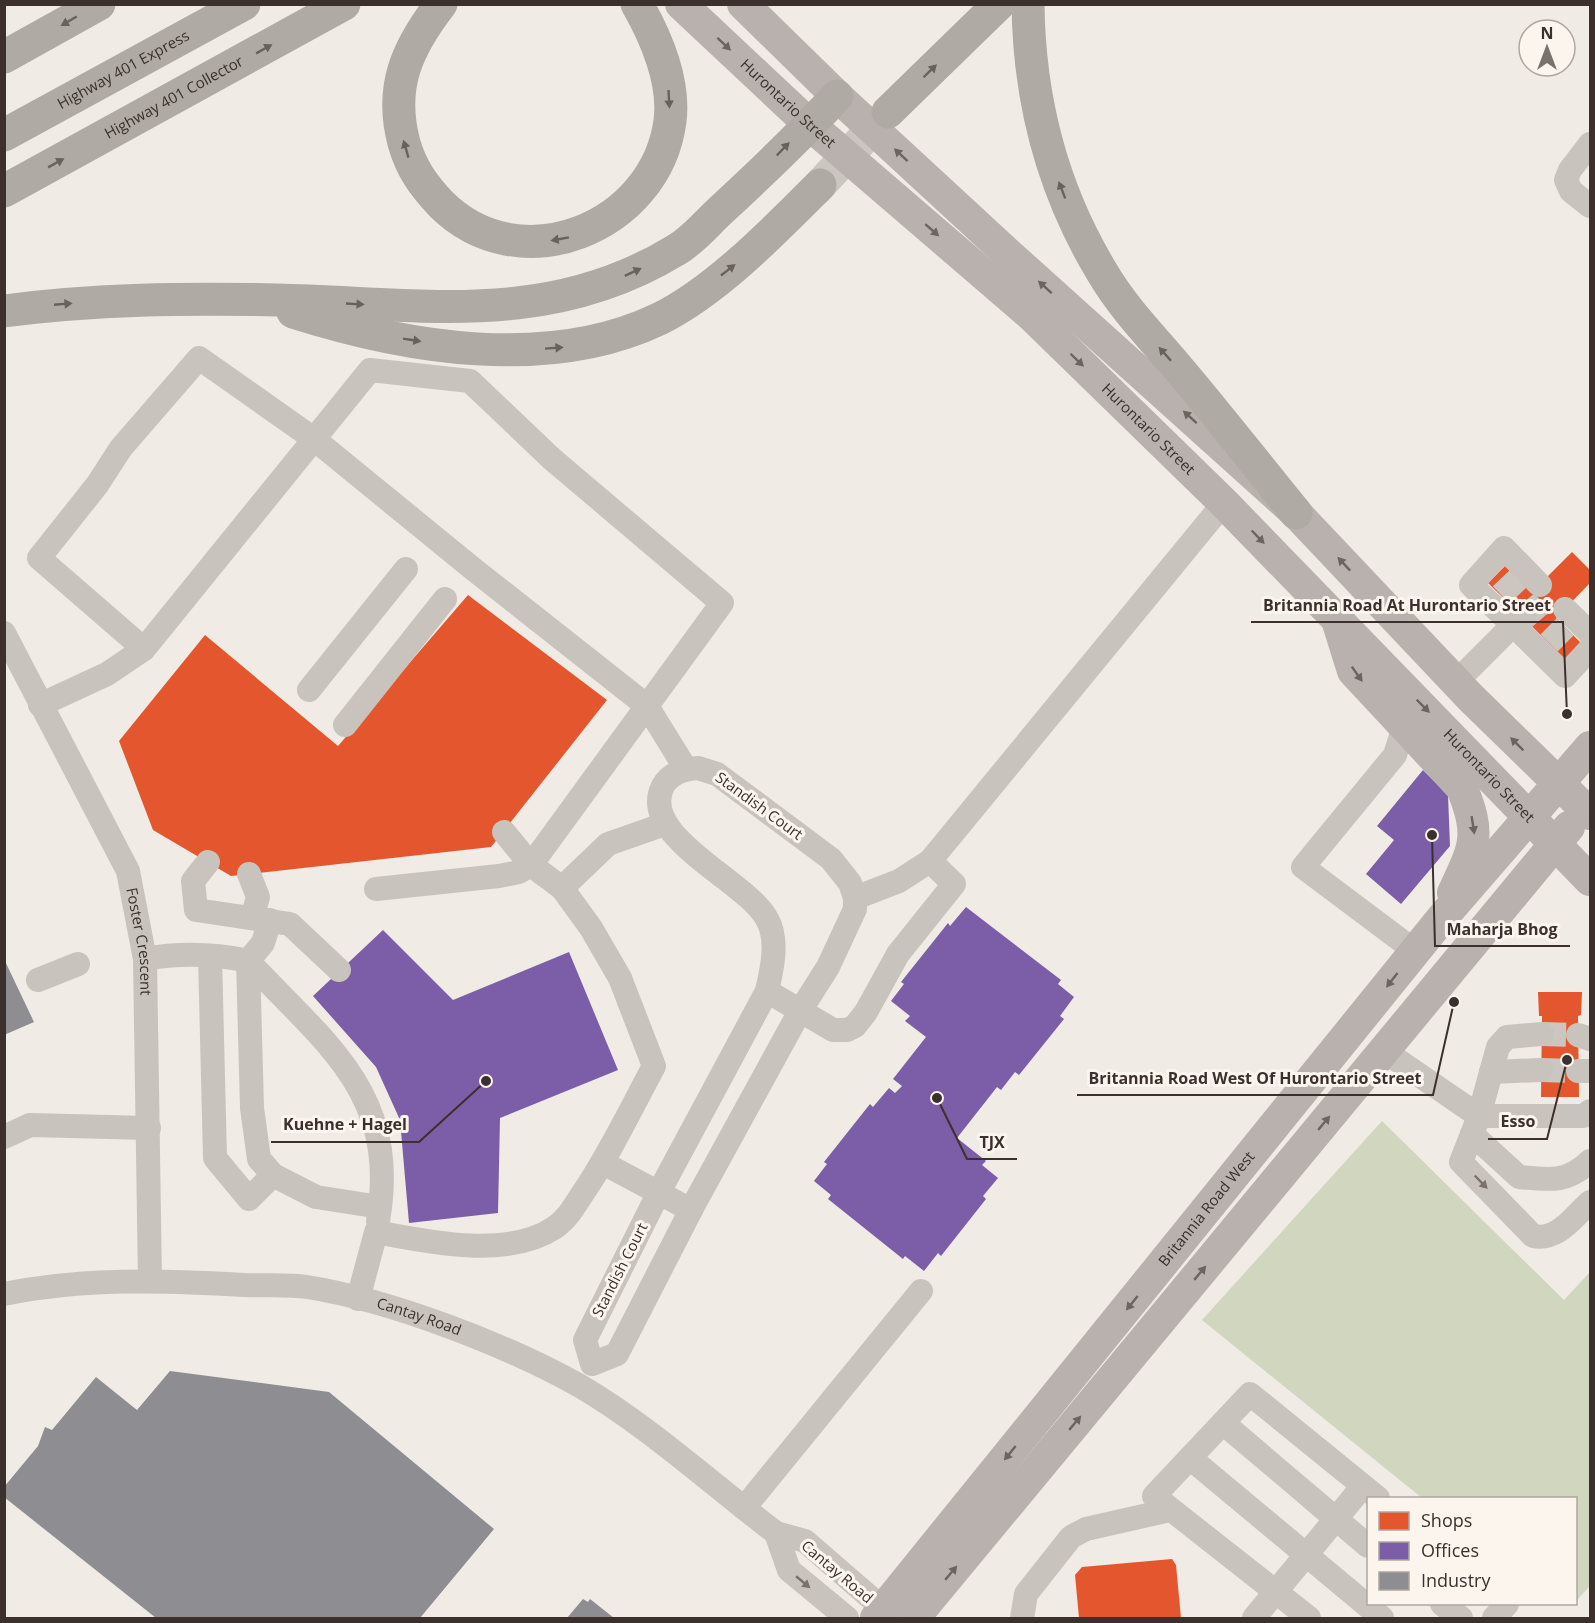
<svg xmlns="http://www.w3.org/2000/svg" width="1595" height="1623" viewBox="0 0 1595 1623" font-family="'Open Sans',sans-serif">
  <rect width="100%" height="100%" fill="#f0ebe5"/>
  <polygon fill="#d1d6bf" points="1382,1121 1564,1300 1590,1272 1590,1586 1576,1601 1576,1498 1422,1498 1202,1320"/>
  <g fill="#e4572e">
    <polygon points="1572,552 1590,570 1590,583 1556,618 1585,647 1569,663 1488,583 1505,566 1531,593"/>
    <polygon points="468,595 607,700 491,847 231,876 153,830 119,741 205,635 338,746"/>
    <polygon points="1538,992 1582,992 1581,1015 1578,1016 1579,1097 1541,1097 1542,1016 1539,1016"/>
    <polygon points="1172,1559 1176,1565 1181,1618 1079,1618 1075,1575 1082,1567"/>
  </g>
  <g fill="#7b5ea7">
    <polygon points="1423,770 1448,795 1450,846 1401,904 1366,874 1394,840 1377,826"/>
    <polygon points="966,907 1061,980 1058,984 1074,997 1060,1016 1064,1019 1019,1075 1015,1072 1001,1090 997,1087 957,1138 986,1161 982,1165 998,1178 983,1196 986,1199 941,1256 938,1253 924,1271 905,1256 903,1259 828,1199 831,1195 814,1181 827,1164 824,1162 870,1104 873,1107 889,1088 895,1093 902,1086 893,1079 926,1037 905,1021 910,1016 891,1001 904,984 901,982 948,923 950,926"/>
    <polygon points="383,930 453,1000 569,952 618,1070 500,1118 498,1213 409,1223 400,1120 376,1067 313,996"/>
  </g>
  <g fill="#8d8d92">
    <polygon points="4,959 34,1022 4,1035"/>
    <polygon points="170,1371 329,1392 494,1529 420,1618 156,1618 4,1497 4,1487 38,1446 45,1427 52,1430 96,1377 137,1410"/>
    <polygon points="583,1599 588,1602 590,1599 614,1618 567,1618"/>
  </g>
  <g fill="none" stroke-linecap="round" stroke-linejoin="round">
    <g stroke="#ccc6c0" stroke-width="24" stroke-dasharray="24 12" stroke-linecap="butt">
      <polyline points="1501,595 1518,579"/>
      <polyline points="1524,618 1551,595"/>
      <polyline points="1549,643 1565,627"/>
      <polyline points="1542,1034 1578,1035"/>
      <polyline points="1541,1070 1578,1071"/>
    </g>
    <polyline stroke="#ccc6c0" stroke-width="33" stroke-dasharray="33 16" stroke-linecap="butt" points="820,185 888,112"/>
    <g stroke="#c9c3be" stroke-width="24">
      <polyline points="1590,144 1570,170 1566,180 1571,191 1590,206"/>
      <polyline points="1565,609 1590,633"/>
      <polyline points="1524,618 1513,625 1471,585 1504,548 1540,585"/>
      <path id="s1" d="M4,633L128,871L145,959L150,1281"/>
      <polyline points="144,649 39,558 97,485 121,448 199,358 314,439 472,568 647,706 686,769"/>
      <polyline points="1456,682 1513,625 1565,676 1590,649"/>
      <polyline points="309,690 406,569"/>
      <polyline points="40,705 107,674 144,649 370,370 470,381 552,459 722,603 531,865 519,872 499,876 376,889"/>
      <polyline points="345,725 445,599"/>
      <polyline points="1404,727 1395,755 1303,867 1415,951"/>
      <path d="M698,768L717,774L831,859L850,883L855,898V909L828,967L800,1011L693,1206L617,1354L592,1364L585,1340L659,1192L767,991C772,969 779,940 767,919C747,881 637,836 663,786C670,773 684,769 698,768Z"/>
      <polyline points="504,832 531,865 562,888 608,844 665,824"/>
      <polyline points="208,862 193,881 196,910 290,924 339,970"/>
      <polyline points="249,874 258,897 252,918"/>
      <polyline points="855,898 899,881 930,861 1224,503"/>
      <polyline points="210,956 215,1158 249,1199 273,1175"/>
      <path d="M145,959C178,953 215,954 248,961L263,943L270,920"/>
      <polyline points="248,961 252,1108 259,1159 273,1175 316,1197 380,1207"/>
      <path d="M248,961C326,1044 400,1094 378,1221"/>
      <polyline points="38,980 78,964"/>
      <polyline points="767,991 833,1030 847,1030 855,1026 866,1012 898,954 954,884 930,861"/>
      <path d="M1542,1034L1507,1037L1498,1047L1479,1116L1461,1162L1533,1236C1558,1241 1573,1217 1590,1202"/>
      <polyline points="1578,1035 1590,1039"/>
      <polyline points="1384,1051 1479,1116 1584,1116 1590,1111"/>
      <polyline points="1578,1071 1590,1071"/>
      <polyline points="1491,1072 1541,1070"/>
      <path d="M1472,1134L1519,1177C1550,1180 1567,1183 1590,1161"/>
      <polyline points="4,1137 30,1125 149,1128"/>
      <polyline points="603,1163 691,1210"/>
      <path id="s2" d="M4,1294C83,1278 164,1280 244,1285C265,1286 287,1284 307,1287C390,1300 507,1345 580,1386C647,1425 713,1485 776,1533L805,1541L894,1618"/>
      <path d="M358,1299L376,1232C428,1242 507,1259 554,1228C567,1220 575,1205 583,1193C610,1153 631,1109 654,1066L620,978L591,928L562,888"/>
      <polyline points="1223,1423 1368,1546"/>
      <polyline points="1190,1458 1382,1618"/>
      <polyline points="744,1508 921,1291"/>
      <polyline points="776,1533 789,1570 847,1618"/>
      <polyline points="1442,1604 1461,1618"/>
      <polyline points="1022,1618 1026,1594 1071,1537 1086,1529 1170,1510"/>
      <polyline points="1254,1618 1363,1486"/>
      <polyline points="1309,1618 1154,1496 1250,1394 1378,1498"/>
      <polyline points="1494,1618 1507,1604"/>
    </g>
    <g stroke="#b8b1ad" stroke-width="32">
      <path id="s3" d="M681,4L810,125L1031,315L1224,503L1590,880"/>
      <polyline points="743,4 837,96 1005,251 1296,513 1470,697 1590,814"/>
      <path d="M1338,623L1353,671L1462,788C1482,837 1474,847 1453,893"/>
      <path id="s4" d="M876,1618L1442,918L1590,747"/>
      <polyline points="914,1618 1569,827"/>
    </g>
    <g stroke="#afaaa4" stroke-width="33">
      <path d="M441,4C407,48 389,87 404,143C411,168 423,185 441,204C520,283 656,228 670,121C675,82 656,37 637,4"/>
      <path d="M1028,4C1029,99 1053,191 1102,272C1123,308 1152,337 1178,368C1218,415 1256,464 1296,513"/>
      <polyline points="4,57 99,4"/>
      <polyline points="888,112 999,4"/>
      <path id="s5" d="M4,135L244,4"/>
      <path id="s6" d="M4,191L344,4"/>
      <path d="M4,311C96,299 185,298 277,300C419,303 547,329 676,250C692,241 706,224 720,211C760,174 800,136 837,96"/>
      <path d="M293,312C406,348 548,372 659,319C716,291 775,230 820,185"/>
    </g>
  </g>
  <defs><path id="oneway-solid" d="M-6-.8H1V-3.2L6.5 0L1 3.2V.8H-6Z" transform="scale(1.5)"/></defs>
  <g fill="#69615b">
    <use href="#oneway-solid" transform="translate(69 21) rotate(150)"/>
    <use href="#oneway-solid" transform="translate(264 49) rotate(-29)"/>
    <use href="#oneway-solid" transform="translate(930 71) rotate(-44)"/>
    <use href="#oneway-solid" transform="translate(669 99) rotate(87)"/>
    <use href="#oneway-solid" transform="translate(406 149) rotate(-106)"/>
    <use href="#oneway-solid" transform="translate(783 149) rotate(-46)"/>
    <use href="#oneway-solid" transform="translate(56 163) rotate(-29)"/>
    <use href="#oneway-solid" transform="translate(1062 190) rotate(-111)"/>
    <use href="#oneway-solid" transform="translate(560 239) rotate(170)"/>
    <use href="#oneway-solid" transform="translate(728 270) rotate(-38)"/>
    <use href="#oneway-solid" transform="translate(633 272) rotate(-25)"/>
    <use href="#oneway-solid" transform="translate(63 304) rotate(-5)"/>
    <use href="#oneway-solid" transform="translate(355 304) rotate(3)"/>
    <use href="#oneway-solid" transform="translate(412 340) rotate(9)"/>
    <use href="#oneway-solid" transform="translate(554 348) rotate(-4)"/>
    <use href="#oneway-solid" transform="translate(1165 354) rotate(-132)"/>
  </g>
  <g fill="#6d645f">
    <use href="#oneway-solid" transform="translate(724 44) rotate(43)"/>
    <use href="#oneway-solid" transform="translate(901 155) rotate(-137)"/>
    <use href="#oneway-solid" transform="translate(932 230) rotate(41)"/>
    <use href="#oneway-solid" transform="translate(1045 287) rotate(-138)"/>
    <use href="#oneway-solid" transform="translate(1077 360) rotate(44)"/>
    <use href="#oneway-solid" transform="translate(1190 417) rotate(-138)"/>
    <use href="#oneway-solid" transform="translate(1258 537) rotate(46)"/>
    <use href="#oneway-solid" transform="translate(1344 564) rotate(-133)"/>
    <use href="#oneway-solid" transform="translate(1357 674) rotate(55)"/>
    <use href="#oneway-solid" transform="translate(1423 706) rotate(45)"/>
    <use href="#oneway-solid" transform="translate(1517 744) rotate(-135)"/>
    <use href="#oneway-solid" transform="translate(1473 825) rotate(81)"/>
    <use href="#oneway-solid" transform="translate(1392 980) rotate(128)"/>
    <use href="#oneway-solid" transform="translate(1324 1123) rotate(-50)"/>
    <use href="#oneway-solid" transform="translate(1200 1273) rotate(-50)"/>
    <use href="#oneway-solid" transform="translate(1132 1303) rotate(129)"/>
    <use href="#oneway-solid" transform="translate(1075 1423) rotate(-50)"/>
    <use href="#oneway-solid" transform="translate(1010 1453) rotate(129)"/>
    <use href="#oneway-solid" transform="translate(951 1573) rotate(-50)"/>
  </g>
  <g fill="#7b726d">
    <use href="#oneway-solid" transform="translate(1481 1182) rotate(46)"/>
    <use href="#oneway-solid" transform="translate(803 1582) rotate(40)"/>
  </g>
  <g text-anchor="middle" stroke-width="6" stroke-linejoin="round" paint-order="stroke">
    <g font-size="15" fill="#3b302b" stroke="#fbf5ee">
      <text dy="5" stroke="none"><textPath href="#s5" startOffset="136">Highway 401 Express</textPath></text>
      <text dy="5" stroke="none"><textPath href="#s6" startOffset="194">Highway 401 Collector</textPath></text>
      <text dy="5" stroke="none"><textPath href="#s3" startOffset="146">Hurontario Street</textPath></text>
      <text dy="5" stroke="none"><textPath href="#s3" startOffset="632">Hurontario Street</textPath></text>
      <text dy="5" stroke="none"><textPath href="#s3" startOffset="1118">Hurontario Street</textPath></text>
      <text transform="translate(759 806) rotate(36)" y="5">Standish Court</text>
      <text dy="5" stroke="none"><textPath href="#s1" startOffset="340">Foster Crescent</textPath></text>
      <text dy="5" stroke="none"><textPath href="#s4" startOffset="526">Britannia Road West</textPath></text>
      <text transform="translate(620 1270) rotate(-63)" y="5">Standish Court</text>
      <text dy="5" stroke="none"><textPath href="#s2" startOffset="420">Cantay Road</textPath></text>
      <text transform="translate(837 1572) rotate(40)" y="5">Cantay Road</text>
    </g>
  </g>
  <path fill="none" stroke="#3b302b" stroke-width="2" d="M1567 714L1563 622H1251M1432 835L1435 946H1570M1454 1002L1433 1095H1077M1567 1060L1547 1139H1488M486 1081L419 1142H271M937 1098L967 1159H1017"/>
  <g fill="#3b302b" stroke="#fbf5ee" stroke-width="2">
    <circle cx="1567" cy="714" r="6"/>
    <circle cx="1432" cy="835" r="6"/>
    <circle cx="1454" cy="1002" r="6"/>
    <circle cx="1567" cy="1060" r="6"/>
    <circle cx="486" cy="1081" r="6"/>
    <circle cx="937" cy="1098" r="6"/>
  </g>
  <g font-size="16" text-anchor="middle" font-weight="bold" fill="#3b302b" stroke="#fbf5ee" stroke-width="6" stroke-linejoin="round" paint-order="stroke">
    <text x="1407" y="611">Britannia Road At Hurontario Street</text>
    <text x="1502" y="935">Maharja Bhog</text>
    <text x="1255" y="1084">Britannia Road West Of Hurontario Street</text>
    <text x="1518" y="1127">Esso</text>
    <text x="345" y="1130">Kuehne + Hagel</text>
    <text x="992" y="1148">TJX</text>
  </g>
  <rect width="1595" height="1623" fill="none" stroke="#3b302b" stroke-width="12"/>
  <rect x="1367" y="1497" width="210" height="108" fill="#fbf5ee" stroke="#aea6a0" stroke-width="1.5"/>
  <rect x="1379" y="1512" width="30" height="18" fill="#e4572e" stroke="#aea6a0" stroke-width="1.5"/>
  <text x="1421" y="1527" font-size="18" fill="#3b302b">Shops</text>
  <rect x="1379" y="1542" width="30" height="18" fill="#7b5ea7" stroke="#aea6a0" stroke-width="1.5"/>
  <text x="1421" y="1557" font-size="18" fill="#3b302b">Offices</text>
  <rect x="1379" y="1572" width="30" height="18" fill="#8d8d92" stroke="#aea6a0" stroke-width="1.5"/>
  <text x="1421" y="1587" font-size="18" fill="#3b302b">Industry</text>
  <g transform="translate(1547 48)"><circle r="28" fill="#fbf5ee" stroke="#aea6a0" stroke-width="1.5"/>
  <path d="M0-4.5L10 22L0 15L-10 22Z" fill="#7a716c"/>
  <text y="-9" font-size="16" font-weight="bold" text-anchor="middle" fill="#3b302b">N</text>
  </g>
</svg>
